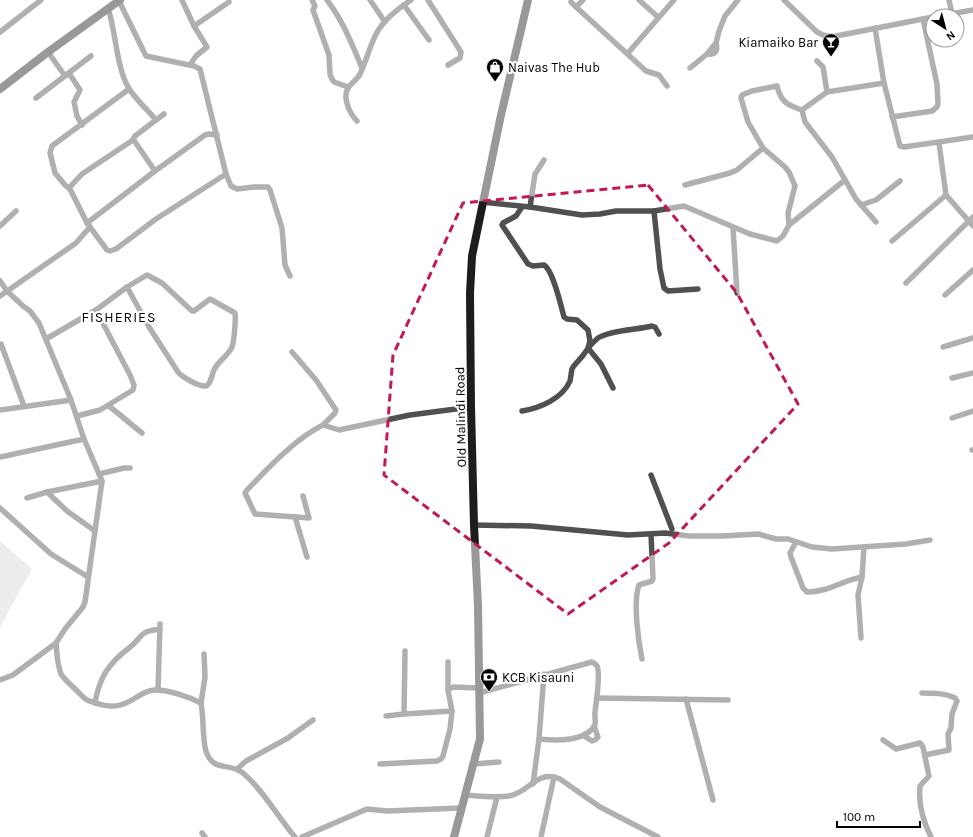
<svg xmlns="http://www.w3.org/2000/svg" width="973" height="837" viewBox="0 0 973 837" font-family="Karla,sans-serif">
  <rect width="100%" height="100%" fill="#fff"/>
  <polygon fill="#d7d7d7" points="0,541 32,569 0,627"/>
  <g fill="none" stroke-linecap="round" stroke-linejoin="round">
    <g stroke="#505050" stroke-width="5.5">
      <polyline points="182,0 194,26 207,47 196,56 190,65"/>
      <polyline points="312,0 315,6 313,10 329,55 330,74 332,79 334,82 348,87"/>
      <path d="M327,0C343,21 352,44 362,68"/>
      <polyline points="370,0 385,22"/>
      <polyline points="428,0 461,52 460,58 448,65"/>
      <polyline points="583,0 576,7 646,71 659,75 667,86"/>
      <polyline points="639,0 658,17"/>
      <polyline points="784,0 817,32 823,35 831,37 933,17"/>
      <polyline points="949,0 952,14"/>
      <polyline points="119,1 146,56 194,66 200,69 226,174 231,186 237,189 254,187 268,187 270,190 282,228 285,265 290,276"/>
      <polyline points="571,2 576,7"/>
      <polyline points="404,5 429,40"/>
      <polyline points="939,16 973,10"/>
      <polyline points="194,26 229,2"/>
      <polyline points="875,28 884,83 900,146 904,147 973,137"/>
      <polyline points="0,32 41,0"/>
      <polyline points="48,52 65,76"/>
      <polyline points="628,53 674,0"/>
      <path d="M707,54C716,55 718,51 716,43"/>
      <polyline points="817,61 823,67 827,92"/>
      <polyline points="690,68 707,54 716,43 719,31 725,16 738,0"/>
      <polyline points="69,73 80,90 74,102 77,116 82,125"/>
      <polyline points="129,89 52,146 50,153 55,173 65,185 70,189 87,223 107,250 110,251 116,249 156,219 226,174"/>
      <polyline points="36,98 91,56"/>
      <polyline points="802,110 805,122 832,157 856,199 876,222"/>
      <polyline points="892,117 932,111 937,107 938,104 937,84 923,19"/>
      <polyline points="156,120 164,114"/>
      <path d="M357,121C350,114 342,98 348,88C351,83 357,80 360,74C367,60 370,43 379,29C387,17 399,8 411,0"/>
      <polyline points="939,143 946,195 973,226"/>
      <polyline points="763,148 785,167 789,172 795,186 788,213 789,225"/>
      <polyline points="155,171 205,135 209,134 217,135"/>
      <path d="M685,185L730,173L737,170L763,148L748,122L741,98L742,95L752,91L777,86C781,102 787,105 802,110L827,92L884,83"/>
      <polyline points="69,188 82,174 133,140"/>
      <polyline points="482,202 530,207 535,174 544,160"/>
      <polyline points="861,205 876,200 900,181"/>
      <path d="M522,207L516,216L503,223L502,225L528,264L533,266L544,265C553,270 561,306 564,317L567,319L577,320L588,330L590,341L588,348L601,364L613,388"/>
      <polyline points="530,207 582,215 600,214 616,211 654,211 684,206 750,234 777,241 783,236 789,225 845,180"/>
      <polyline points="654,211 660,269 664,288 668,291 698,289"/>
      <path d="M87,223L155,171L133,139L135,136L156,120C147,109 135,99 128,87C116,65 116,32 108,8"/>
      <polyline points="0,226 16,211"/>
      <polyline points="733,228 737,293"/>
      <polyline points="892,241 946,195"/>
      <path d="M147,275L162,283L192,311H194L210,299L235,313C236,319 234,342 232,347C228,356 218,361 214,370C212,374 211,384 206,386C199,387 182,377 178,372L149,327L127,287Z"/>
      <polyline points="0,281 7,291 23,306 30,311 39,323 71,400 84,439 102,481 85,602 83,607 65,629 56,643 13,675 0,680"/>
      <polyline points="906,283 973,217"/>
      <polyline points="945,295 973,270"/>
      <polyline points="0,296 76,243 90,227"/>
      <polyline points="96,310 127,287"/>
      <polyline points="46,339 96,310 130,375 134,385 133,390 100,410 77,416"/>
      <polyline points="1,344 24,406"/>
      <polyline points="943,347 973,338"/>
      <polyline points="292,352 316,380 336,410 335,413 323,425"/>
      <polyline points="952,378 973,373"/>
      <polyline points="109,406 142,433"/>
      <polyline points="0,410 71,400"/>
      <path d="M522,411C540,408 562,399 570,381C571,377 571,373 572,369C575,363 581,359 584,354C588,348 592,343 598,338C611,330 637,330 652,326L655,327L659,334"/>
      <polyline points="952,418 973,411"/>
      <polyline points="972,450 973,450"/>
      <polyline points="0,457 84,439"/>
      <polyline points="99,474 124,468 130,468"/>
      <polyline points="651,475 672,529"/>
      <polyline points="47,492 67,511 95,531"/>
      <path d="M303,496L309,518L255,514L245,493L247,490C268,468 296,438 323,425L339,430L410,415L471,407"/>
      <polyline points="27,498 47,492 102,481"/>
      <polyline points="0,508 51,554 88,577"/>
      <polyline points="295,517 307,557"/>
      <polyline points="474,525 531,526 628,535 665,533 689,536 723,536 758,534 776,539 788,539 812,547 832,549 906,544 930,540"/>
      <path d="M796,542L790,553L791,557L803,588L807,592C829,592 843,580 862,577"/>
      <polyline points="861,638 858,595 862,577 864,547"/>
      <path d="M56,643C57,653 57,664 61,674C64,679 69,683 73,687C78,691 82,697 87,700C96,704 111,708 120,705C132,703 141,691 154,690C167,689 189,697 201,703C204,717 202,744 207,754C215,772 229,762 243,773C264,791 277,816 295,837"/>
      <path d="M642,659C638,640 633,602 639,585L652,581L653,579L651,534"/>
      <polyline points="448,662 448,690"/>
      <polyline points="158,690 160,624"/>
      <path d="M479,693L592,662C594,663 596,664 597,666C601,674 596,702 595,712C594,717 597,723 594,727C582,742 557,741 539,739"/>
      <path d="M922,693C933,693 945,693 955,698L957,701L952,714L951,728L948,734L949,750L925,755"/>
      <polyline points="597,698 728,700"/>
      <polyline points="686,699 713,800"/>
      <path d="M95,702C100,677 108,664 129,648C144,636 137,632 160,629"/>
      <polyline points="201,703 205,677 204,654"/>
      <polyline points="404,714 405,651"/>
      <polyline points="386,716 404,714 452,711"/>
      <polyline points="584,736 592,741 595,740 598,737 594,726"/>
      <path d="M883,740L896,749L920,743L923,747L929,776L920,786C918,804 923,821 931,837"/>
      <polyline points="380,764 437,761 441,759 443,756 450,729 452,711 448,690 453,687 479,688"/>
      <polyline points="474,764 499,762"/>
      <polyline points="237,769 246,761 288,738 313,720"/>
      <polyline points="533,784 539,739 544,674"/>
      <path d="M465,795C480,796 495,798 509,796C529,793 537,769 560,779L600,807L658,837"/>
      <polyline points="202,833 205,837"/>
      <polyline points="302,837 367,809 387,811 461,808"/>
      <polyline points="487,837 497,797"/>
      <polyline points="541,837 554,777"/>
    </g>
    <g stroke="#1d1d1d" stroke-width="8">
      <polyline points="0,89 48,52 120,0"/>
      <polyline points="454,837 480,739 478,606 474,525 471,407 470,293 472,256 501,115 528,0"/>
    </g>
  </g>
  <path d="M0 0H973V837H0ZM648,185L737,293L798,404L669,543L568,614L384,475L393,355L463,203Z" fill="#fff" fill-opacity=".55" fill-rule="evenodd"/>
  <path fill="none" stroke="#c2185b" stroke-width="3" stroke-dasharray="8 5" stroke-linejoin="round" d="M648,185L737,293L798,404L669,543L568,614L384,475L393,355L463,203Z"/>
  <defs>
    <g id="bar-pin" transform="scale(0.9)"><path d="M0 17L-7.5 6A9.5 9.5 0 1 1 7.5 6Z" fill="#000" stroke="#fff"/><path d="M-6-5H6L.8 .8V4.5H3.5V6h-7V4.5H-.8V.8Z" fill="#fff"/></g>
    <g id="shop-pin" transform="scale(0.9)"><path d="M0 17L-7.5 6A9.5 9.5 0 1 1 7.5 6Z" fill="#000" stroke="#fff"/><path d="M-5-2.5h2.3a2.7 3.5 0 0 1 5.4 0H5L5.5 6h-11ZM-1.5-2.5h3a1.5 2.3 0 0 0-3 0Z" fill="#fff"/></g>
    <g id="bank-pin" transform="scale(0.9)"><path d="M0 17L-7.5 6A9.5 9.5 0 1 1 7.5 6Z" fill="#000" stroke="#fff"/><path d="M-6-4H6V4H-6ZM0-2.3a2.3 2.3 0 1 0 0 4.6a2.3 2.3 0 1 0 0-4.6Z" fill="#fff"/></g>
  </defs>
  <g fill-rule="evenodd">
    <use href="#bar-pin" x="831" y="42"/>
    <use href="#shop-pin" x="495" y="67"/>
    <use href="#bank-pin" x="489" y="677"/>
  </g>
  <g text-anchor="middle" stroke-width="4" stroke-linejoin="round" paint-order="stroke">
    <g font-size="13" fill="#000" stroke="#fff" text-anchor="start">
      <text x="818" y="47" text-anchor="end">Kiamaiko Bar</text>
      <text x="508" y="72">Naivas The Hub</text>
      <text x="502" y="682">KCB Kisauni</text>
    </g>
    <g font-size="13" fill="#000" stroke="#fff">
      <text transform="translate(460 417) rotate(-91)" y="5">Old Malindi Road</text>
    </g>
    <g font-size="14" letter-spacing="1" fill="#000" stroke="#fff">
      <text x="119" y="322">FISHERIES</text>
    </g>
  </g>
  <g transform="translate(945 28) rotate(144)"><circle r="19" fill="#ffffff" stroke="#999999"/>
  <path d="M0-3L7 15L0 10L-7 15Z" fill="#000000"/>
  <text y="-6" font-size="11" font-weight="bold" text-anchor="middle" fill="#000000">N</text>
  </g>
  <path d="M837 821v6h83v-6" fill="none" stroke="#000000" stroke-width="2"/>
  <text x="843" y="821" font-size="12" fill="#000000" stroke="#ffffff" stroke-width="3" paint-order="stroke">100 m</text>
</svg>
